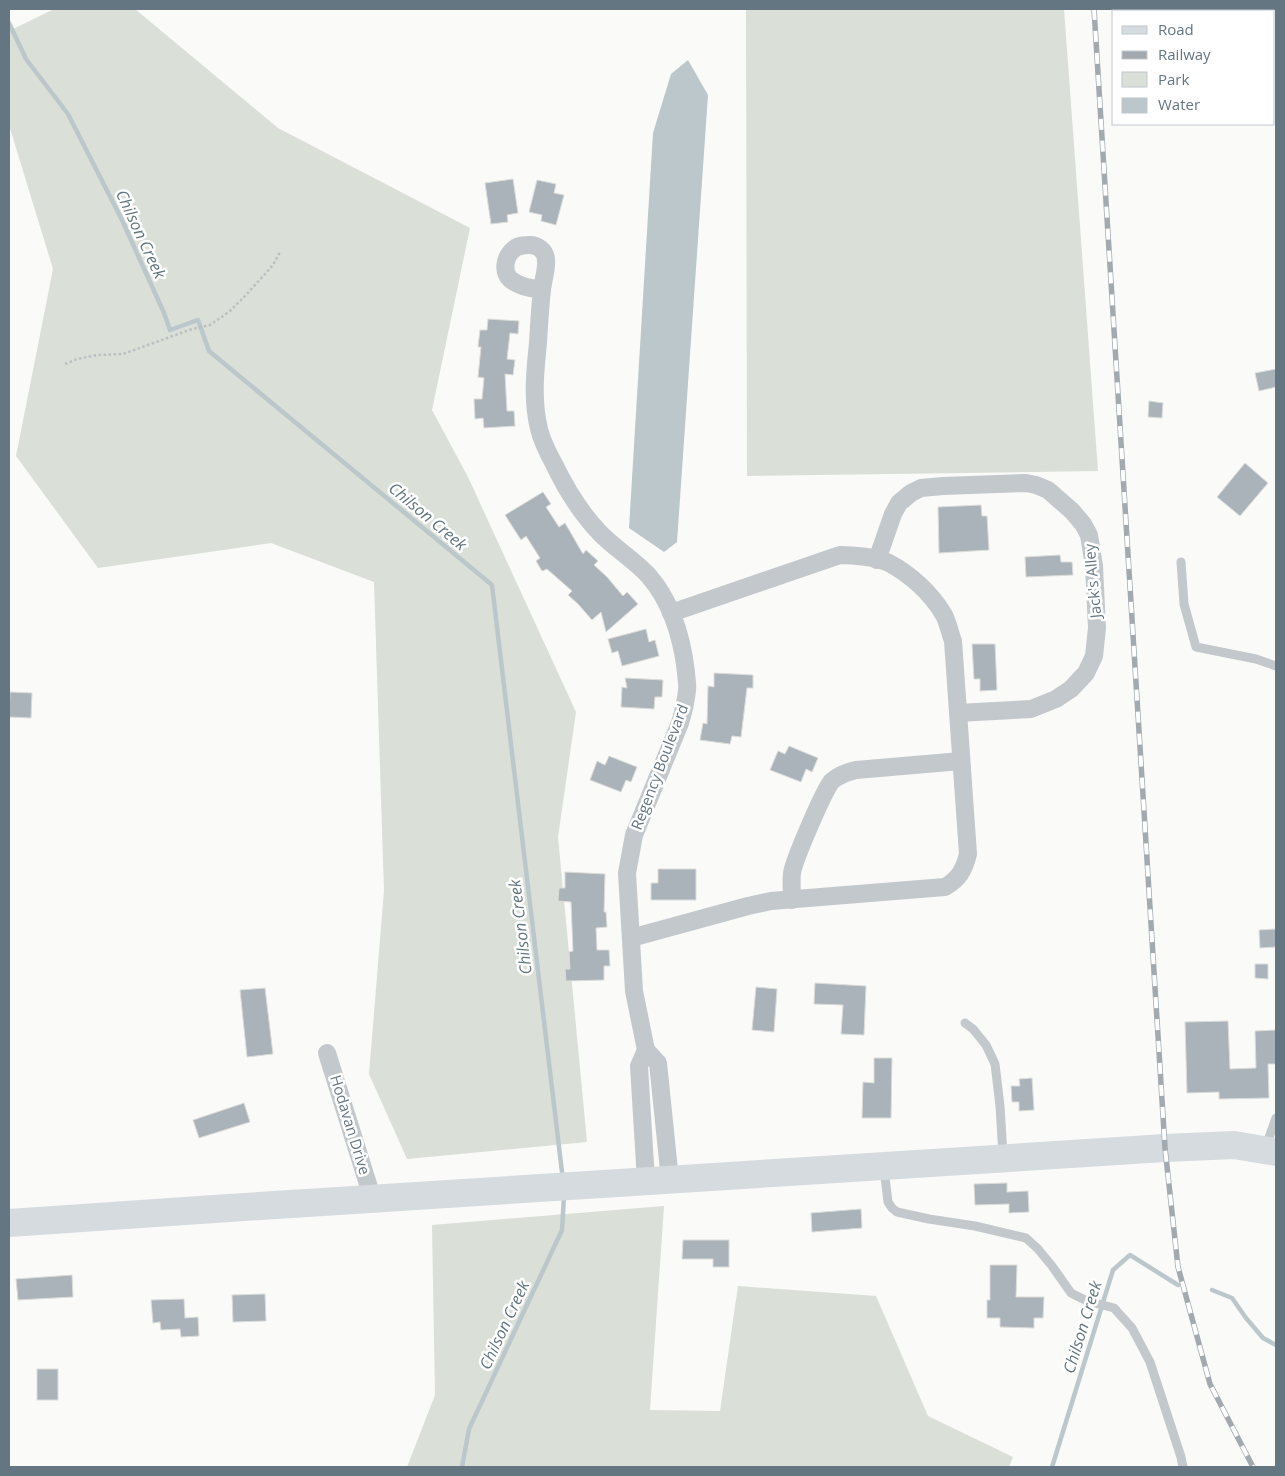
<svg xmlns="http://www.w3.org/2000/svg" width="1285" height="1476" viewBox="0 0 1285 1476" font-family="'Open Sans',sans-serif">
  <rect width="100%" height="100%" fill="#fafaf8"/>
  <g fill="#dadfd7">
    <polygon points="54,9 135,9 278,128 470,228 432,410 468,477 576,712 558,837 587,1142 407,1159 369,1074 384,891 374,582 271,543 98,568 16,456 53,269 9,125 9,31"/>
    <polygon points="746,9 1064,9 1098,471 747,476"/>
    <polygon points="664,1206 650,1410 720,1411 738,1286 876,1296 928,1416 1013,1457 1009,1467 407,1467 435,1395 432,1225"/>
  </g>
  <polygon fill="#bbc7cb" points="688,60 708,95 677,542 664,552 629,528 653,133 671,74"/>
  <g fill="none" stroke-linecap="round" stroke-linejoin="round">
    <g stroke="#bbc7cb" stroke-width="4.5">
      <polyline points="9,23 26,59 68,114 122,220 164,313 170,330 198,320 209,351 492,585 562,1172"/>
      <polyline points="1212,1290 1232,1298 1246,1318 1263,1338 1276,1345"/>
      <polyline points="462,1467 469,1429 562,1230 564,1196"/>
      <polyline points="1052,1467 1113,1270 1130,1255 1178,1285"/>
    </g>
  </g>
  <g fill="#aab3b9" stroke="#dcdcda">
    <polygon points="513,179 518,213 507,215 508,222 491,224 485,183"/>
    <polygon points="537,180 556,184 554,193 564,195 556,225 541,221 542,215 529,212"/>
    <polygon points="488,319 519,321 518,334 510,333 507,359 515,360 513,375 505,374 507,411 514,411 515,426 484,428 483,418 475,419 474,399 482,399 484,378 478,377 481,347 478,347 480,330 487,330"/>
    <polygon points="1276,369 1276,387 1259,391 1255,373"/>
    <polygon points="1149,401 1163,403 1162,418 1148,417"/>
    <polygon points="1245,463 1268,483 1240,516 1217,497"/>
    <polygon points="543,492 551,504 546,507 559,527 565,523 583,554 586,550 598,561 594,565 607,577 623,596 627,592 638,604 606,632 601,612 592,620 578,604 568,595 572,591 547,569 542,571 536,561 540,558 526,536 521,540 505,515"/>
    <polygon points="981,505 982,516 987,516 989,550 939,553 938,507"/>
    <polygon points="1060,555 1061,562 1072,562 1073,575 1026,577 1025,557"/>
    <polygon points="646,629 649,642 655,640 659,656 622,666 618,651 612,653 608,639"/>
    <polygon points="972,644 995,644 997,690 980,691 980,679 974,679"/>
    <polygon points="714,673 753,675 753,688 747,688 741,737 732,736 730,744 700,740 703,723 707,724 708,686 714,687"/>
    <polygon points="625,678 663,680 662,697 655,697 654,709 621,707 622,687 627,688"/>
    <polygon points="10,692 32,693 31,718 9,717"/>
    <polygon points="789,746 818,758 812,772 806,769 801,782 770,770 778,751 785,754"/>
    <polygon points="609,756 637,767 631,782 626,780 621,792 590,780 597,761 605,765"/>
    <polygon points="658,869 696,869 696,900 651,900 651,883 658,883"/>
    <polygon points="565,872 605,874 604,912 606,912 607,927 596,928 597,950 609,950 610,966 604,966 604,980 566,981 565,969 570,969 569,952 573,951 571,902 558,901 559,888 565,888"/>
    <polygon points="1276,929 1276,947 1260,948 1259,930"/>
    <polygon points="1255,964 1268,964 1268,979 1255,978"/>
    <polygon points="815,983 866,986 864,1035 841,1034 843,1005 814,1004"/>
    <polygon points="756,987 777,989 774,1032 752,1030"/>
    <polygon points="265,988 273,1054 247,1057 240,990"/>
    <polygon points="1228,1021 1230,1069 1256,1068 1255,1031 1276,1030 1276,1064 1268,1064 1269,1098 1219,1099 1219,1092 1187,1093 1185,1022"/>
    <polygon points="874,1058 892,1058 891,1118 862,1118 863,1082 874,1083"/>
    <polygon points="1032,1078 1034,1110 1019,1111 1019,1102 1012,1102 1011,1086 1020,1086 1019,1079"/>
    <polygon points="244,1103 250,1122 199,1138 193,1120"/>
    <polygon points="1007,1183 1007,1192 1028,1191 1029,1212 1009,1213 1009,1204 975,1205 974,1184"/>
    <polygon points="861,1209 862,1228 812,1232 811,1213"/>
    <polygon points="683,1240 729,1240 729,1267 713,1267 713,1259 682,1259"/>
    <polygon points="990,1265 1017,1265 1016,1297 1044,1297 1043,1318 1034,1318 1034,1328 1000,1327 1000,1318 987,1318 987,1300 990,1300"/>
    <polygon points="72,1275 73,1297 18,1300 16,1279"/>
    <polygon points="265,1294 266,1321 233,1322 232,1295"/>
    <polygon points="184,1299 185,1318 198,1317 199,1336 181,1337 180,1329 161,1330 160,1322 153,1323 151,1300"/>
    <rect x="37" y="1369" width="21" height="31"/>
  </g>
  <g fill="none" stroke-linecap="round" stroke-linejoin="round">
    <polyline stroke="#bbbfc2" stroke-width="2.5" stroke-dasharray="2.5 2.5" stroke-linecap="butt" points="65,364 77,359 97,355 123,354 192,329 210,325 230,311 246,295 273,265 280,252"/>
    <g stroke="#c3c8cc" stroke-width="9">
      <polyline points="1181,562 1184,604 1196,647 1256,659 1276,666"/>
      <polyline points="965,1023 973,1029 986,1045 995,1064 1000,1106 1003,1155"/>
      <polyline points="1266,1146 1276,1118"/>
      <polyline points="884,1169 888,1202 892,1208 897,1212 929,1219 975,1226 1026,1238 1038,1249 1052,1266 1071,1293 1087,1301 1114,1308 1132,1328 1150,1362 1181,1457 1183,1467"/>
    </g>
    <g stroke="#c3c8cc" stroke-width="18">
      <path d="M542,290C531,288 519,287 510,279C502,271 505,256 514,249C517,246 524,245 528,245C537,244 546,251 546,260C547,269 543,280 542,290C540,307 539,325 538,343C535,371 532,400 539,429C542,441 548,453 554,464C566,489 580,512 599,532C614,548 633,559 648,575C671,601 682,638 686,672C686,678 688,684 687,690C686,702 683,713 680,723L634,835L627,873L634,991L646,1050"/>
      <polyline points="877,560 893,514 899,503 911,493 921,488 943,486 1026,483 1036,485 1048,490 1072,511 1083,524 1089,535 1094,566 1097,628 1094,656 1086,673 1071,689 1056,699 1031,709 958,713"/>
      <path d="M792,900C792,891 791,881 792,873C794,860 824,790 832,781C839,775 847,772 856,770L961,761"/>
      <path d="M631,938L748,906L771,901L945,887C959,879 964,870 968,854L953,641C950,633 948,623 944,615C932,594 910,574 889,563C876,557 854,555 840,555L671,613"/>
      <polyline points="327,1053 372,1197"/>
      <polyline points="646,1181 639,1066 646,1050 658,1063 670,1180"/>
    </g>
    <path stroke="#d6dbdf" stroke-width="28" d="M9,1223C394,1196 779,1173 1165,1148L1234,1145L1276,1152"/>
    <g stroke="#a2aab0" stroke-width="5.5">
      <polyline id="rail" points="1094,9 1165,1148 1178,1267 1210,1384 1253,1467"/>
    </g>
    <use href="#rail" stroke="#fff" stroke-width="4" stroke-dasharray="11" stroke-linecap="butt"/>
  </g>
  <g text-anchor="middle" stroke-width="5" stroke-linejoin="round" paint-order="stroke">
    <g font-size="15" fill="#657683" stroke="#fff">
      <text transform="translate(1093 581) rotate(-95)" y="5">Jack's Alley</text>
      <text transform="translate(660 767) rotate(-69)" y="5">Regency Boulevard</text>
      <text transform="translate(350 1125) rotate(73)" y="5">Hodavan Drive</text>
    </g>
    <g font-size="16" font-style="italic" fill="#60757c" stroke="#fff">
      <text transform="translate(141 234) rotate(65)" y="6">Chilson Creek</text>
      <text transform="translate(428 516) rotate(40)" y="6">Chilson Creek</text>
      <text transform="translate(520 927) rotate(-97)" y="6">Chilson Creek</text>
      <text transform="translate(504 1325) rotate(-65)" y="6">Chilson Creek</text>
      <text transform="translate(1082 1327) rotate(-73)" y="6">Chilson Creek</text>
    </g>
  </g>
  <rect width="1285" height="1476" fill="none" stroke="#657683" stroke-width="20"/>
  <rect x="1112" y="10" width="162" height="115" fill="#ffffff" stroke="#c1c8cd"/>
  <rect x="1122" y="26" width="25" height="8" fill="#d6dbdf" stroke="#c1c8cd"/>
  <text x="1158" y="35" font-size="15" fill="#657683">Road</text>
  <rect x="1122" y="51" width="25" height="8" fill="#a2aab0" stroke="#c1c8cd"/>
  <text x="1158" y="60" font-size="15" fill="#657683">Railway</text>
  <rect x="1122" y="72" width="25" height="15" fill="#dadfd7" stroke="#c1c8cd"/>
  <text x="1158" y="85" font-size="15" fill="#657683">Park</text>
  <rect x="1122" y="98" width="25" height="15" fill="#bbc7cb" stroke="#c1c8cd"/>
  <text x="1158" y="110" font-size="15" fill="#657683">Water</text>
</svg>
